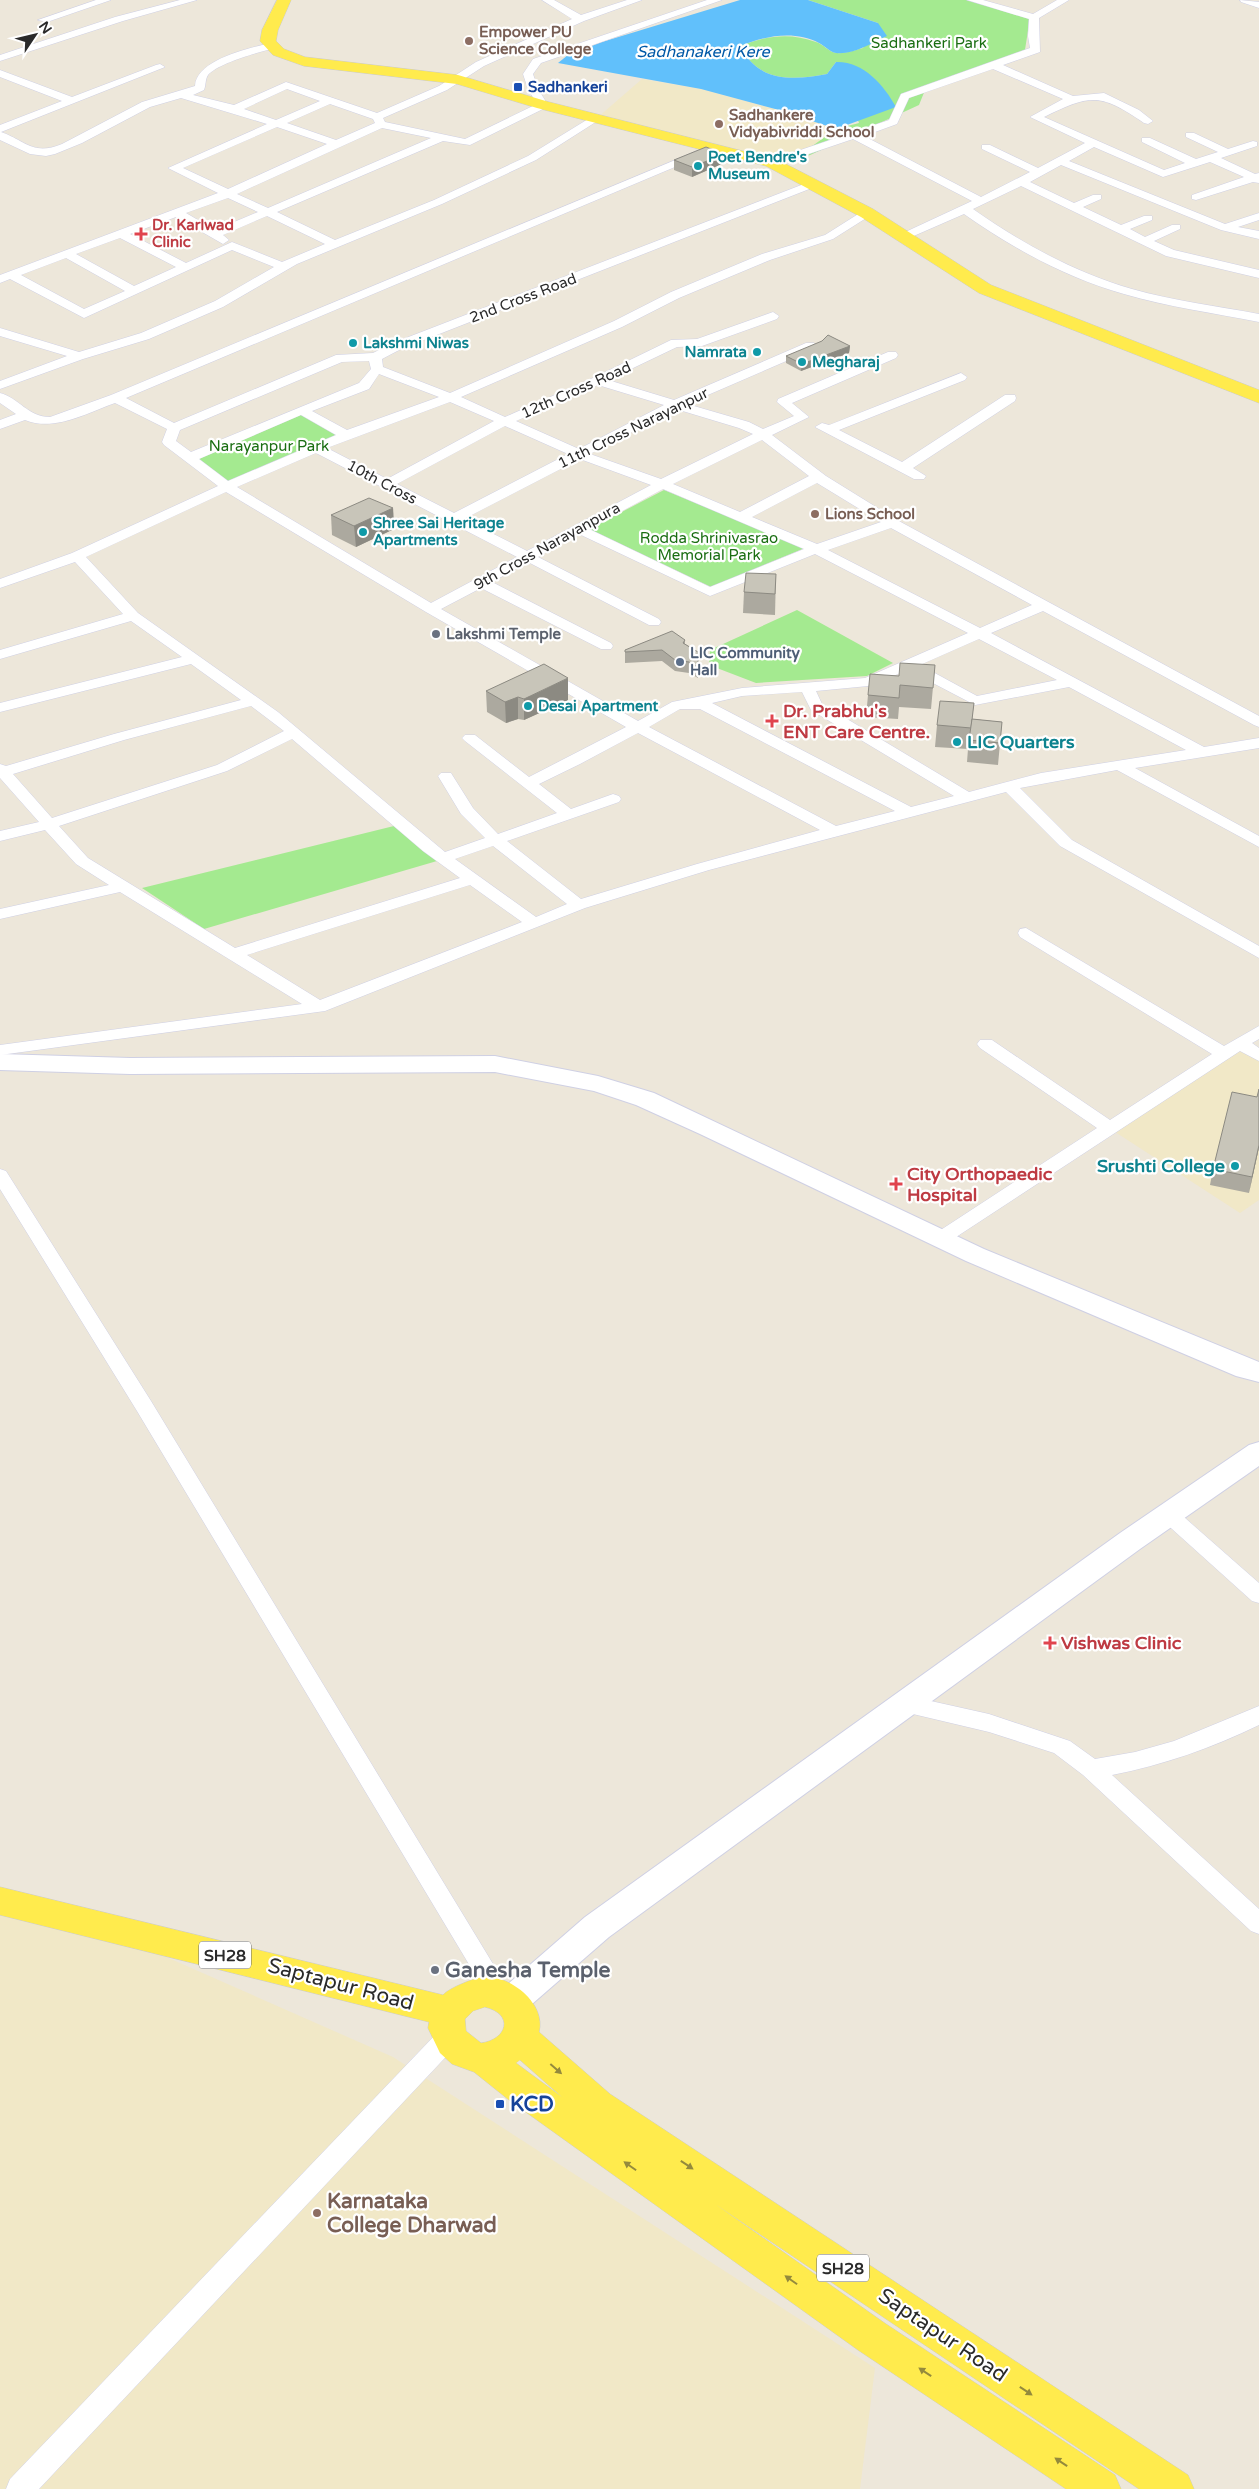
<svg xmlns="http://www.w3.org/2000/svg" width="1259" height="2489" viewBox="0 0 1259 2489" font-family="'Varela Round',sans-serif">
  <rect width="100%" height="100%" fill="#ede7da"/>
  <g fill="#f1e8c7">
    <polygon points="642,79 701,89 779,110 836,129 801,154 772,163 597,118"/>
    <polygon points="1239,1043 1259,1056 1259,1200 1240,1213 1109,1128"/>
    <polygon points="46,1904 393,2057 875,2368 860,2489 0,2489 0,1914"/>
  </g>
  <g fill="#a4ea90">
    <path d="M808,0H967L1030,18L1024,56L925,90L919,105L808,156L801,154L836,129L859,123L836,62L827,74C792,81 758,82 740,46C766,36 789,32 816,42C823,44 829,52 836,53C845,54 855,50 863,48L878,23Z"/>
    <polygon points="302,410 346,435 227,487 191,457"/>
    <polygon points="664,490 805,548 711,587 589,529"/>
    <polygon points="797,610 893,663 867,676 756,683 709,665 710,650"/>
    <polygon points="398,825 437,861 204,929 142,888"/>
  </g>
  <path fill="#61c0fb" d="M740,0H808L878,23L887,36C872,43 853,55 836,53C830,52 825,46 819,43C794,30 765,36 740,46C758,82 792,81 827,74L836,62C863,61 884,85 896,107L836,129L779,110L701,89L558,63L568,55L602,42Z"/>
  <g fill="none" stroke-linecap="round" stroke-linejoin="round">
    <g stroke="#cfd0e4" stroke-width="1">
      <g id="street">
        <polygon points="96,0 111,0 47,22 38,20"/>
        <polygon points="180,0 197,0 123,21 0,61 0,55 115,17"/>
        <path d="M542,0H554L581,15L627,0H642L584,21L484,66L447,90L383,118L385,122L465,139L537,104L528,89L523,74L533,59L707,0H722L541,63L533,74L538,89L548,105L547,107L470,145L443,141L277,212L335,240L434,200L528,156L593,116L597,115L602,118L536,160L442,204L297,264L223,307L149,339L83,359L0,389V381L67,356L0,336V328L79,352L141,333L215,301L274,267L232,250L84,318L10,279L0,283V275L218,193L168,168L267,124L181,98L150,107L82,143L55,154L46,156L30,154L0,140V125L62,101L0,77V70L72,97L156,65L160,64L165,67L1,132C26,141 33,156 62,144L142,102L195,86C196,60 249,48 271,43L276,46L275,48C259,52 218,63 208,75C205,79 206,86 204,90L193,95L234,105L286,82L377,113L439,86L476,62L572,19ZM287,89L320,101L276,120L244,109ZM330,104L373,119L375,123L336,140L287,123ZM277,127L327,144L228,189L183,168ZM382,128L431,138L268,208L237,194ZM228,198L258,212L215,230L186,213ZM267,216L325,244L282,262L232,242L186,263L130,234L176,217L223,244L229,240L223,235ZM120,238L176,267L134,286L76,254ZM66,258L125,291L84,309L21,275Z"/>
        <path d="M967,0H983L1033,14L1057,0H1069L1039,18L1040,52L1003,65L1073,96L1104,93L1139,110L1153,121L1148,124L1144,123C1100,93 1091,94 1044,117L1164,170L1185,163L1142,142V138H1150L1196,159L1218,152L1186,137V133H1194L1228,149L1253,141L1257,142V146L1221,158L1255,174L1259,173V183L1253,182L1196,200L1192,199V195L1244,177L1210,162L1163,177L1094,147L1069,161L1225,224L1259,213V220L1238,227L1259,231V239L1221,230L1061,165L1030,182L1074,203L1093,195H1101V199L1083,207L1121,225L1144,216H1152V220L1130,229L1145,237L1172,225H1180V229L1154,241L1174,250L1259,270V278L1166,256L1021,186L973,209C1021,243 1076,273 1132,289C1174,301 1217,306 1259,314V322C1214,313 1168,307 1124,294C1067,278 1012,248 964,214L909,238H901V234L972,201L853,139L776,165H768V161L889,120L901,94L1030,48L1028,36L1029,19ZM993,69L1063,99L1030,117L1085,143L1038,168L990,145H982V149L1030,172L981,197L864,136L897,124L909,98Z"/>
        <polygon points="1240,0 1259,2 1259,8 1241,2"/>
        <path d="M697,151L701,152V156L126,398L174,423L336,355L373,353L393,343L809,182H817V186L401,349L382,359L383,367L450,393L614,321L671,292L762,254L825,235L863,211H871V215L833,239L770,260L679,298L622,327L461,397L505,417L593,378L671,340L697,339L773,312L779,316L777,319L702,346L677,347L608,380L674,400L806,343H814L816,346L814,349L687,404L749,422L763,429L794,416L777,402L778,399L888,352H896L898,355L896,358L792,403L809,417L772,435L826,476L897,520L1259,716V727L1254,725L1043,611L991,633L1204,747L1259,738V748L1135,768L1259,836V847L1117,770L1020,788L1072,840L1259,946V958L1060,846L1006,792L709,870L585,908L325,1011L0,1055V1045L302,1004L120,892L0,919V909L109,885L76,864L45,830L0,841V831L39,822L0,778V764L6,766L114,734L241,700L191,664L0,712V703L182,657L131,621L0,659V650L123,614L75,562L0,588V579L72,553L218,486L164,445L162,442L167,429L115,403C87,413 54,432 25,420L0,429V420L16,414L0,403V393C19,398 28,417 50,417L111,395ZM369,361L371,369L359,383L191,452L176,441L180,430L342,362ZM379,374L439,397L347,430L312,411L369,389ZM598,385L664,405L579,449L516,421ZM450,402L494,421L387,479L327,448ZM676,409L739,428L753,434L661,479L590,454ZM301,415L336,435L228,481L199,459ZM505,426L568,454L454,513L397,484ZM762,440L809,476L740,512L673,484ZM316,453L517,557L431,603L237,487ZM580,459L651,485L527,551L464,519ZM817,483L881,522L817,544L752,517ZM663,489L804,549L710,587L589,529ZM226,492L426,612L626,727L529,777L475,735H465L462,738L465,741L557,813L498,834L473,808L451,773H441L438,776L461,814L485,838L445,852L278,712L138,613L86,557ZM891,528L1032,605L980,628L828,550ZM579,534L710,596L815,554L968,633L865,678L742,688L672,702L638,721L441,609L481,588L601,649H611L613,646L611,643L492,582L528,562L649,625H659L661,622L659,619L538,557ZM979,639L1057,680L977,696L920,665ZM908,670L975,705L1069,687L1186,750L1041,773L969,792L822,704L816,691L868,686ZM802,692L811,710L954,796L911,807L712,703L742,696ZM251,706L284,731L217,765L52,818L13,774L124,740ZM680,709H700L895,811L836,826L649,727ZM638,733L820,830L697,864L581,899L507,841L619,802L621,799L619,796L613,794L571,809L539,784L580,764ZM292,739L423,851L460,878L235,948L88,858L59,826L227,771ZM493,846L567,904L536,917L455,859ZM470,885L522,922L320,1000L247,955Z"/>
        <polygon points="961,373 967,377 965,380 839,430 902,462 1005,395 1015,395 1016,398 1015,401 913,468 926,476 924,479 914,479 815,427 822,423 829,425"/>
        <polygon points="1026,928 1224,1046 1259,1026 1259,1039 1252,1043 1259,1048 1259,1061 1240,1051 947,1243 940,1245 933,1243 931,1239 933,1235 1097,1128 980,1048 977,1044 980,1040 992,1040 1110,1120 1212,1054 1020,937 1018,933 1020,929"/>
        <polygon points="0,1169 6,1171 151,1401 507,1987 511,1994 507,2001 499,2004 491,2001 137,1411 0,1189"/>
        <polygon points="1169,1507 1176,1510 1259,1583 1259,1603 1252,1601 1162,1520 1159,1515 1162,1510"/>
        <path d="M904,1695L989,1714L1070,1741L1095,1759L1135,1752L1174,1741L1259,1706V1725C1212,1748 1163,1765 1112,1775L1259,1909V1934L1251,1931L1083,1775L1054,1753L989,1732L896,1710L893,1704L896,1698Z"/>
        <polygon points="448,2027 457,2031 460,2038 457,2045 39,2489 6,2489 10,2479 439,2031"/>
      </g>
    </g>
    <g stroke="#cfd0e4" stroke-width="2">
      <g id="secondary">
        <polygon points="0,1054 130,1058 495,1056 598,1076 654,1093 984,1249 1259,1362 1259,1382 1236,1376 966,1261 700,1134 636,1105 594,1091 495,1072 130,1074 0,1070"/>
        <polygon points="1259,1442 1259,1466 1140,1549 609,1937 524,2011 512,2015 500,2011 495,2001 500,1991 585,1917 1120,1533 1249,1445"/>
      </g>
    </g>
    <g stroke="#ccc" stroke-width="1">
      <g id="primary">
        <polygon points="277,0 291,0 278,30 276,41 284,49 305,57 458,75 549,102 778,160 873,209 991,285 1259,390 1259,403 979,293 861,217 766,166 537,108 457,84 304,66 273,55 260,41 262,30"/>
        <path d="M0,1887L443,1995C449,1988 476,1977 485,1977C512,1976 546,2004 539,2032L610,2094L1188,2475L1194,2489H1139L715,2204L886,2324L1115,2475L1121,2489H1066L858,2350L509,2100L474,2072L452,2064L440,2053L428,2028L429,2022L0,1915ZM485,2007C515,2014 507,2040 481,2043L466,2031L465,2019L473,2011ZM520,2060L562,2097L516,2063Z"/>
      </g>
    </g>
    <use href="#street" fill="#fff" fill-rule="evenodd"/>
    <use href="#secondary" fill="#fff" fill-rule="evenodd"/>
    <use href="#primary" fill="#ffeb4d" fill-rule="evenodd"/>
  </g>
  <g fill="#aca99f">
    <polygon points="674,160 724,163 692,177 674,170"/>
    <polygon points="850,346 849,353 801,371 786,363 786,356"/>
    <polygon points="393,508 394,529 356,547 332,535 331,515"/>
    <polygon points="776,574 775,615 743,613 744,592"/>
    <polygon points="685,640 685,644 698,652 698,678 689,673 675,671 662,661 625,663 625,650"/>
    <polygon points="935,665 931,709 899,707 898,719 866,717 868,695 899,676"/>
    <polygon points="486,691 568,700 524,720 518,719 506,723 487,712"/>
    <polygon points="974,703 972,719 1002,722 998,765 967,762 968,749 935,747 937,725"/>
    <polygon points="1259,1147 1249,1193 1210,1185 1213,1169"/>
  </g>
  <g fill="#8c8a82">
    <polygon points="724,154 724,163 692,177 692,167"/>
    <polygon points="850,346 849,353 801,371 802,364"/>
    <polygon points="393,508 394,529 356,547 354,526"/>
    <polygon points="568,678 568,700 524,720 524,699"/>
    <polygon points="518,697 518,719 506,723 505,702"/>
    <polygon points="1259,1145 1259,1147 1249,1193 1252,1177"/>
  </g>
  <g fill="#c8c5b9" stroke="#8c8a82">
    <polygon points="706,147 724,154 692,167 674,160"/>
    <polygon points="828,335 850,346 802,364 786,356 822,341"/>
    <polygon points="369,498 393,508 354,526 331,515"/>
    <polygon points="746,573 776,574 775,594 744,592"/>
    <polygon points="672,631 685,640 683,643 698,652 698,667 689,662 675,660 662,650 625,652 625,650"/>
    <polygon points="900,663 935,665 933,688 900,685 899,698 868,695 870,674 899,676"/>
    <polygon points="544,664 568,678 524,699 518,697 505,702 486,691"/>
    <polygon points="940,701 974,703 971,728 937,725"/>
    <polygon points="972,719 1002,722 1000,743 969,740"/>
    <polygon points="1259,1089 1259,1145 1252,1177 1213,1169 1232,1092 1257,1097"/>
  </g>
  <defs><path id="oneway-solid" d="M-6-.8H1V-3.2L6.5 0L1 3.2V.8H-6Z" transform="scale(1.25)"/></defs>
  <g fill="#948a3c">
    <use href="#oneway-solid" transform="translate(556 2069) rotate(41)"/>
    <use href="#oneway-solid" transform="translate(687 2165) rotate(34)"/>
    <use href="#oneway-solid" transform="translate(630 2166) rotate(-145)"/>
    <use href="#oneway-solid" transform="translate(791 2280) rotate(-145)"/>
    <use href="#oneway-solid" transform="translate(925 2372) rotate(-146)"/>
    <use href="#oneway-solid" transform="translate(1026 2391) rotate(34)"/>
    <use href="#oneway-solid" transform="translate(1061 2462) rotate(-146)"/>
  </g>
  <g fill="#8d6e63" stroke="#fff" stroke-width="2">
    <circle cx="469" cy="41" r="5"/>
    <circle cx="719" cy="124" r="5"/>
    <circle cx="815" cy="514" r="5"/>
    <circle cx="317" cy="2213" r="5"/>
  </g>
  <g fill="#1a4fb4" stroke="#fff" stroke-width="2">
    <rect x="513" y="82" width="10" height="10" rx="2.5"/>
    <rect x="495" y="2099" width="10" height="10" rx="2.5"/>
  </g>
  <g fill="#0f9aa8" stroke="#fff" stroke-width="2">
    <circle cx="698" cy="166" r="5"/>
    <circle cx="353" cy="343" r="5"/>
    <circle cx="757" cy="352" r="5"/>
    <circle cx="802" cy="362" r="5"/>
    <circle cx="363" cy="532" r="5"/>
    <circle cx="528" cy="706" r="5"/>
    <circle cx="957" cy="742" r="5"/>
    <circle cx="1235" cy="1166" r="5"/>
  </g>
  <g fill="#e0444e" stroke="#fff" stroke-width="2">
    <path d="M138.5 226.5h5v5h5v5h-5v5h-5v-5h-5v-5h5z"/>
    <path d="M769.5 713.5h5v5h5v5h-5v5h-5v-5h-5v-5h5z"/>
    <path d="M893.5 1176.5h5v5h5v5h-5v5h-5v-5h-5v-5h5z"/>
    <path d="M1047.5 1635.5h5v5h5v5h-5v5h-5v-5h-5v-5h5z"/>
  </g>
  <g fill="#6b7280" stroke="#fff" stroke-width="2">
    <circle cx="436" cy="634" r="5"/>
    <circle cx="435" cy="1970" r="5"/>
  </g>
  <circle fill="#5c6f8a" stroke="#fff" stroke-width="2" cx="680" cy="662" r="5"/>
  <g text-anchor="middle" stroke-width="4.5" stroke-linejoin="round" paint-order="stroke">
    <g font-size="15" font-weight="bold" fill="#785e54" stroke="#fff" text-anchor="start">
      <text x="479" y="37">Empower PU<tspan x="479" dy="17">Science College</tspan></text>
      <text x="729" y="120">Sadhankere<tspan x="729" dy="17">Vidyabivriddi School</tspan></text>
      <text x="825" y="519">Lions School</text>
    </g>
    <g font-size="15" fill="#1a6e12" stroke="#fff">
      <text x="929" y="48">Sadhankeri Park</text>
      <text x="269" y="451">Narayanpur Park</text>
      <text x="709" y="543">Rodda Shrinivasrao<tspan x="709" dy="17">Memorial Park</tspan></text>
    </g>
    <g font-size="15" font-weight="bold" fill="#164399" stroke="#fff" text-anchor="start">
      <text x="528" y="92">Sadhankeri</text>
    </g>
    <g font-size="15" font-weight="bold" fill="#0d838f" stroke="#fff" text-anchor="start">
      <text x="708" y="162">Poet Bendre's<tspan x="708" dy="17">Museum</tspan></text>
      <text x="363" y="348">Lakshmi Niwas</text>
      <text x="747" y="357" text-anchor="end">Namrata</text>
      <text x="812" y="367">Megharaj</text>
      <text x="373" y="528">Shree Sai Heritage<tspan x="373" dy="17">Apartments</tspan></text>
      <text x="538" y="711">Desai Apartment</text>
    </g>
    <g font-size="15" font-weight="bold" fill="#be3a42" stroke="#fff" text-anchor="start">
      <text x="152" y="230">Dr. Karlwad<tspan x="152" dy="17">Clinic</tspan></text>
    </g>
    <g font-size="15" fill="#2a2a2a" stroke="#fff">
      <text transform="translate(523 298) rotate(-21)" y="5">2nd Cross Road</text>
      <text transform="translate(576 390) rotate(-24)" y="5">12th Cross Road</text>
      <text transform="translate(633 428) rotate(-26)" y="5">11th Cross Narayanpur</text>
      <text transform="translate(382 482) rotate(28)" y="5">10th Cross</text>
      <text transform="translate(547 546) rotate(-29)" y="5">9th Cross Narayanpura</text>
    </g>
    <g font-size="15" font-weight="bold" fill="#5b616d" stroke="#fff" text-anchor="start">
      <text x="446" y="639">Lakshmi Temple</text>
    </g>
    <g font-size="15" font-weight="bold" fill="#4e5e75" stroke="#fff" text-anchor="start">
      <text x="690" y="658">LIC Community<tspan x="690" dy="17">Hall</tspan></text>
    </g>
    <g font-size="16" font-style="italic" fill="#0059a7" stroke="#fff">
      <text x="703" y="57">Sadhanakeri Kere</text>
    </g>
    <g fill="#fff" stroke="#6a6a6a" stroke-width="1">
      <rect x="199" y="1941.5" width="52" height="27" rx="4"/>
      <rect x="817" y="2254.5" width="52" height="27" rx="4"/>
    </g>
    <g font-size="16" font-weight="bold" fill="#2a2a2a">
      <text x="225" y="1961">SH28</text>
      <text x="843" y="2274">SH28</text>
    </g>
    <g font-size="18" font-weight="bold" fill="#be3a42" stroke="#fff" text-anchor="start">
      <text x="783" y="717">Dr. Prabhu's<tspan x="783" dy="21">ENT Care Centre.</tspan></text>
      <text x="907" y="1180">City Orthopaedic<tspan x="907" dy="21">Hospital</tspan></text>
      <text x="1061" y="1649">Vishwas Clinic</text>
    </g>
    <g font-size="18" font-weight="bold" fill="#0d838f" stroke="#fff" text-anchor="start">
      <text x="967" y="748">LIC Quarters</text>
      <text x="1225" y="1172" text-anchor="end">Srushti College</text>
    </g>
    <g font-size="21" font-weight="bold" fill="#5b616d" stroke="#fff" text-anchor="start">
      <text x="445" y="1977">Ganesha Temple</text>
    </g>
    <g font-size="21" fill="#2a2a2a" stroke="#fff">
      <text transform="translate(341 1984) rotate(15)" y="7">Saptapur Road</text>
      <text transform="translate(943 2335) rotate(34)" y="7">Saptapur Road</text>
    </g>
    <g font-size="21" font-weight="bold" fill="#164399" stroke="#fff" text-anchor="start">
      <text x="510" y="2111">KCD</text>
    </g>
    <g font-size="21" font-weight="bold" fill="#785e54" stroke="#fff" text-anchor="start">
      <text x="327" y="2208">Karnataka<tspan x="327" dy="24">College Dharwad</tspan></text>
    </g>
  </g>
  <g transform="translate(35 35) rotate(55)" stroke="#ffffff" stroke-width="4" paint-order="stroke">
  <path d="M0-4L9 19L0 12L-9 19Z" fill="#2a2a2a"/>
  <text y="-8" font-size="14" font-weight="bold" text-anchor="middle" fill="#2a2a2a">N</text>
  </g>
</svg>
